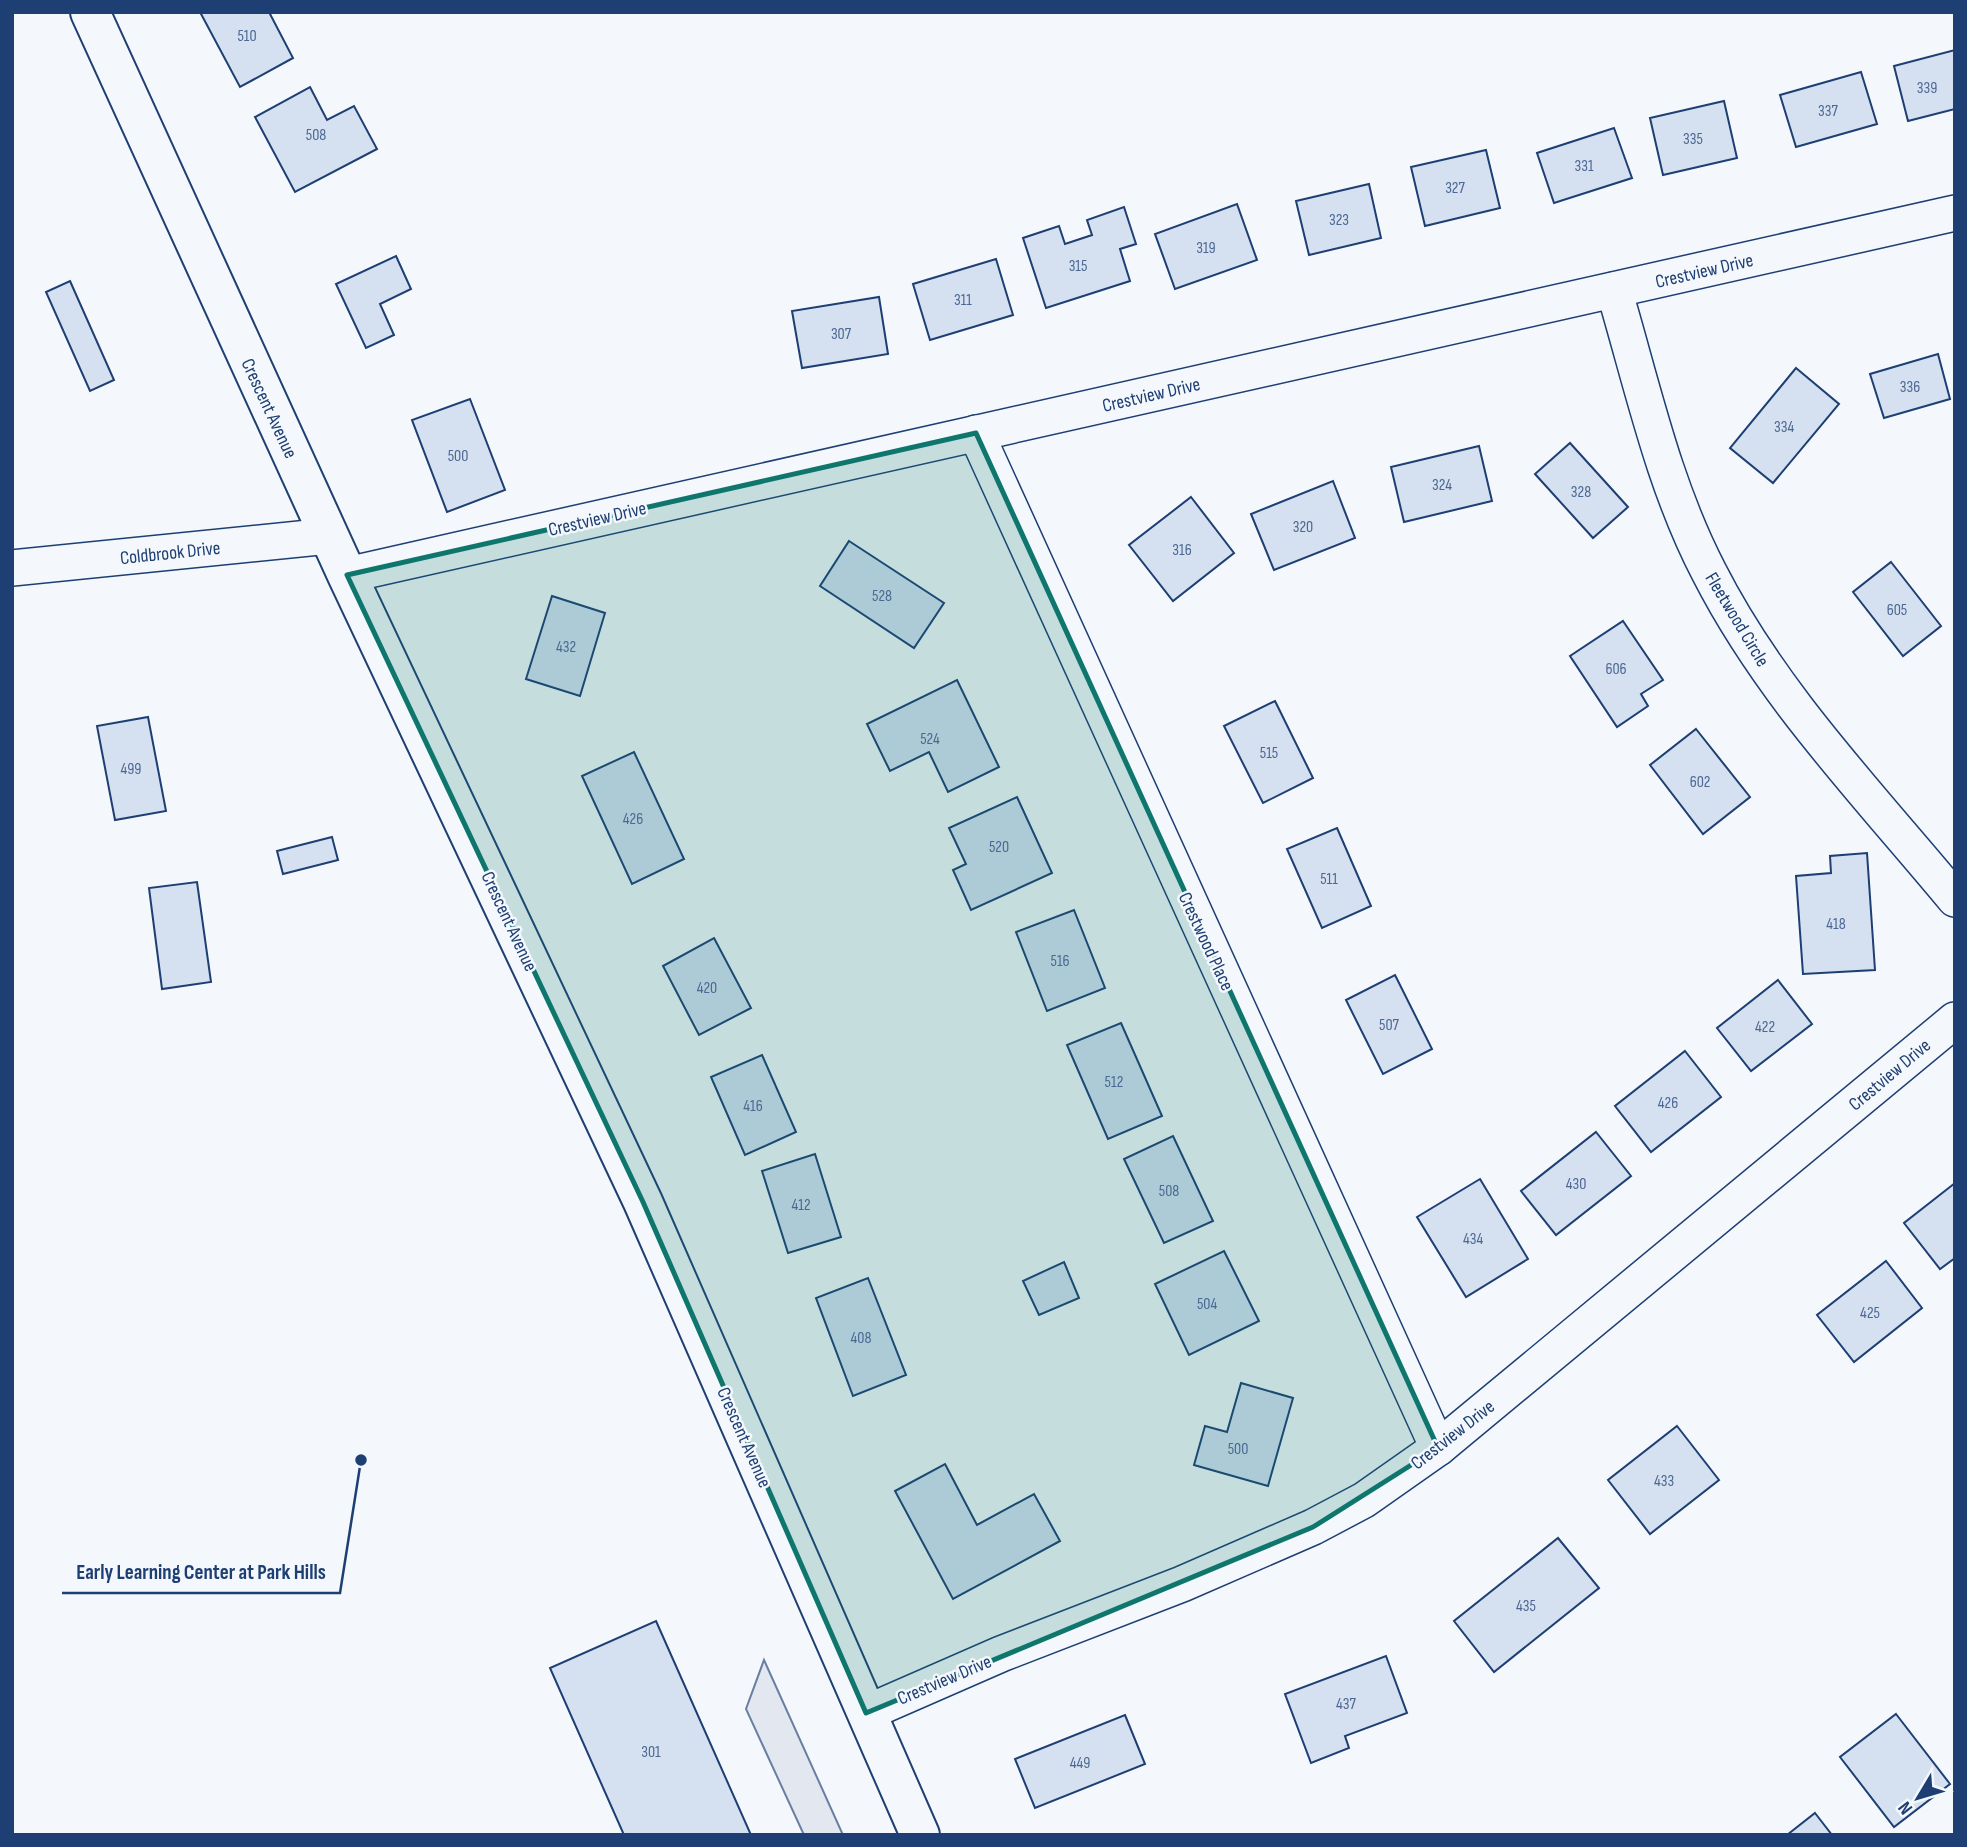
<svg xmlns="http://www.w3.org/2000/svg" width="1967" height="1847" viewBox="0 0 1967 1847" font-family="'Sofia Sans Condensed',sans-serif">
  <rect width="100%" height="100%" fill="#f4f7fb"/>
  <polygon fill="#e3e8f0" stroke="#687fa3" stroke-width="2" points="764,1660 843,1835 804,1835 746,1709"/>
  <g fill="#d5e0f0" stroke="#1d3f73" stroke-width="2">
    <polygon points="200,12 269,12 293,58 240,87"/>
    <polygon points="1955,50 1955,109 1908,121 1894,66"/>
    <polygon points="1861,72 1877,124 1796,147 1780,95"/>
    <polygon points="310,87 327,120 354,106 377,149 295,192 255,117"/>
    <polygon points="1724,101 1737,158 1663,175 1650,118"/>
    <polygon points="1614,128 1632,178 1554,203 1537,153"/>
    <polygon points="1486,150 1500,208 1425,226 1411,167"/>
    <polygon points="1369,184 1381,238 1309,255 1296,201"/>
    <polygon points="1237,204 1257,260 1175,289 1155,234"/>
    <polygon points="1124,207 1136,244 1120,249 1130,281 1046,308 1023,238 1059,226 1065,244 1092,235 1087,220"/>
    <polygon points="396,256 411,289 380,304 394,335 366,348 336,284"/>
    <polygon points="996,259 1013,315 930,340 913,284"/>
    <polygon points="70,281 114,380 90,391 46,292"/>
    <polygon points="879,297 888,354 802,368 792,311"/>
    <polygon points="1938,354 1950,399 1884,418 1870,374"/>
    <polygon points="1796,368 1839,404 1773,483 1730,448"/>
    <polygon points="470,399 505,490 447,512 412,420"/>
    <polygon points="1570,443 1628,507 1593,538 1535,474"/>
    <polygon points="1479,446 1492,501 1404,522 1391,467"/>
    <polygon points="1333,481 1355,538 1274,570 1251,514"/>
    <polygon points="1191,497 1234,553 1173,601 1129,545"/>
    <polygon points="849,541 944,603 914,648 820,586"/>
    <polygon points="1891,562 1941,626 1903,656 1853,592"/>
    <polygon points="552,596 605,613 580,696 526,679"/>
    <polygon points="1623,621 1663,680 1641,694 1648,706 1617,727 1570,656"/>
    <polygon points="957,680 999,767 948,792 929,752 890,771 867,724"/>
    <polygon points="1275,701 1313,778 1263,803 1224,726"/>
    <polygon points="148,717 166,811 115,820 97,726"/>
    <polygon points="1696,729 1750,797 1703,834 1650,765"/>
    <polygon points="634,752 684,859 632,884 582,776"/>
    <polygon points="1017,797 1052,873 971,910 953,870 966,864 949,828"/>
    <polygon points="1337,828 1371,906 1322,928 1287,849"/>
    <polygon points="332,837 338,860 283,874 277,851"/>
    <polygon points="1867,853 1875,970 1803,974 1796,876 1831,873 1830,856"/>
    <polygon points="197,882 211,982 162,989 149,888"/>
    <polygon points="1074,910 1105,988 1047,1011 1016,932"/>
    <polygon points="714,938 751,1008 699,1035 663,966"/>
    <polygon points="1395,975 1432,1049 1383,1074 1346,1000"/>
    <polygon points="1778,980 1812,1024 1751,1071 1717,1028"/>
    <polygon points="1121,1023 1162,1116 1108,1139 1067,1045"/>
    <polygon points="1685,1051 1721,1097 1651,1152 1615,1106"/>
    <polygon points="762,1055 796,1132 745,1155 711,1077"/>
    <polygon points="1596,1132 1631,1176 1556,1235 1521,1191"/>
    <polygon points="1173,1136 1213,1221 1164,1243 1124,1159"/>
    <polygon points="815,1154 841,1237 788,1253 762,1171"/>
    <polygon points="1480,1179 1528,1259 1466,1297 1417,1217"/>
    <polygon points="1955,1183 1955,1258 1940,1269 1904,1223"/>
    <polygon points="1224,1251 1259,1321 1189,1355 1155,1284"/>
    <polygon points="1886,1261 1922,1308 1854,1362 1817,1315"/>
    <polygon points="1064,1262 1079,1298 1039,1315 1023,1281"/>
    <polygon points="868,1278 906,1375 853,1396 816,1298"/>
    <polygon points="1241,1383 1293,1398 1268,1486 1194,1465 1205,1426 1227,1432"/>
    <polygon points="1677,1426 1719,1480 1650,1534 1608,1480"/>
    <polygon points="945,1464 977,1525 1034,1494 1060,1541 953,1599 895,1491"/>
    <polygon points="1558,1538 1599,1588 1494,1672 1454,1621"/>
    <polygon points="656,1621 751,1835 624,1835 550,1668"/>
    <polygon points="1386,1656 1407,1713 1345,1736 1349,1748 1311,1763 1285,1694"/>
    <polygon points="1896,1714 1950,1784 1894,1827 1840,1757"/>
    <polygon points="1125,1715 1145,1764 1035,1808 1015,1759"/>
    <polygon points="1815,1813 1832,1835 1787,1835"/>
  </g>
  <g fill="none" stroke-linecap="round" stroke-linejoin="round">
    <g stroke="#1d3f73" stroke-width="38">
      <g id="street">
        <path d="M1614,290C1642,384 1663,484 1709,572C1771,694 1868,794 1955,899"/>
        <polyline points="976,433 1438,1448"/>
        <polyline points="12,568 329,536"/>
        <polyline points="347,575 1955,213"/>
        <polyline points="866,1713 1001,1654 1182,1584 1313,1527 1364,1500 1438,1448 1955,1020"/>
      </g>
    </g>
    <g stroke="#1d3f73" stroke-width="42">
      <polyline id="secondary" points="90,12 347,575 643,1202 920,1835"/>
    </g>
    <use href="#street" stroke="#f4f7fb" stroke-width="35"/>
    <use href="#secondary" stroke="#f4f7fb" stroke-width="38"/>
  </g>
  <path fill="#0f766e" fill-opacity="0.2" stroke="#0f766e" stroke-width="5" stroke-linejoin="round" d="M976,433L1438,1448L1313,1527L866,1713L643,1202L347,575Z"/>
  <g text-anchor="middle" stroke-width="5" stroke-linejoin="round" paint-order="stroke">
    <g font-size="16" fill="#4b6792">
      <text x="247" y="41">510</text>
      <text x="1927" y="93">339</text>
      <text x="1828" y="116">337</text>
      <text x="316" y="140">508</text>
      <text x="1693" y="144">335</text>
      <text x="1584" y="171">331</text>
      <text x="1455" y="193">327</text>
      <text x="1339" y="225">323</text>
      <text x="1206" y="253">319</text>
      <text x="1078" y="271">315</text>
      <text x="963" y="305">311</text>
      <text x="841" y="339">307</text>
      <text x="1910" y="392">336</text>
      <text x="1784" y="432">334</text>
      <text x="458" y="461">500</text>
      <text x="1442" y="490">324</text>
      <text x="1581" y="497">328</text>
      <text x="1303" y="532">320</text>
      <text x="1182" y="555">316</text>
      <text x="882" y="601">528</text>
      <text x="1897" y="615">605</text>
      <text x="566" y="652">432</text>
      <text x="1616" y="674">606</text>
      <text x="930" y="744">524</text>
      <text x="1269" y="758">515</text>
      <text x="131" y="774">499</text>
      <text x="1700" y="787">602</text>
      <text x="633" y="824">426</text>
      <text x="999" y="852">520</text>
      <text x="1329" y="884">511</text>
      <text x="1836" y="929">418</text>
      <text x="1060" y="966">516</text>
      <text x="707" y="993">420</text>
      <text x="1389" y="1030">507</text>
      <text x="1765" y="1032">422</text>
      <text x="1114" y="1087">512</text>
      <text x="1668" y="1108">426</text>
      <text x="753" y="1111">416</text>
      <text x="1576" y="1189">430</text>
      <text x="1169" y="1196">508</text>
      <text x="801" y="1210">412</text>
      <text x="1473" y="1244">434</text>
      <text x="1207" y="1309">504</text>
      <text x="1870" y="1318">425</text>
      <text x="861" y="1343">408</text>
      <text x="1238" y="1454">500</text>
      <text x="1664" y="1486">433</text>
      <text x="1526" y="1611">435</text>
      <text x="1346" y="1709">437</text>
      <text x="651" y="1757">301</text>
      <text x="1080" y="1768">449</text>
    </g>
    <g font-size="19" fill="#1d3f73" stroke="#f4f7fb">
      <text transform="translate(1704 270) rotate(-13)" y="7">Crestview Drive</text>
      <text transform="translate(1151 394) rotate(-13)" y="7">Crestview Drive</text>
      <text transform="translate(270 408) rotate(65)" y="7">Crescent Avenue</text>
      <text transform="translate(597 518) rotate(-13)" y="7">Crestview Drive</text>
      <text transform="translate(170 552) rotate(-6)" y="7">Coldbrook Drive</text>
      <text transform="translate(1738 619) rotate(59)" y="7">Fleetwood Circle</text>
      <text transform="translate(510 921) rotate(65)" y="7">Crescent Avenue</text>
      <text transform="translate(1207 941) rotate(65)" y="7">Crestwood Place</text>
      <text transform="translate(1889 1074) rotate(-40)" y="7">Crestview Drive</text>
      <text transform="translate(1452 1434) rotate(-38)" y="7">Crestview Drive</text>
      <text transform="translate(745 1437) rotate(66)" y="7">Crescent Avenue</text>
      <text transform="translate(944 1679) rotate(-23)" y="7">Crestview Drive</text>
    </g>
  </g>
  <path fill="none" stroke="#1d3f73" stroke-width="2.5" d="M361 1460L340 1593H62"/>
  <circle fill="#1d3f73" stroke="#f4f7fb" stroke-width="2.5" cx="361" cy="1460" r="7"/>
  <g font-size="21" text-anchor="middle" font-weight="bold" fill="#1d3f73" stroke="#f4f7fb" stroke-width="5" stroke-linejoin="round" paint-order="stroke">
    <text x="201" y="1579">Early Learning Center at Park Hills</text>
  </g>
  <rect width="1967" height="1847" fill="none" stroke="#1d3f73" stroke-width="28"/>
  <g transform="translate(1918 1798) rotate(232)" stroke="#f4f7fb" stroke-width="5" paint-order="stroke">
  <path d="M0-5L12 26L0 18L-12 26Z" fill="#1d3f73"/>
  <text y="-10" font-size="19" font-weight="bold" text-anchor="middle" fill="#1d3f73">N</text>
  </g>
</svg>
